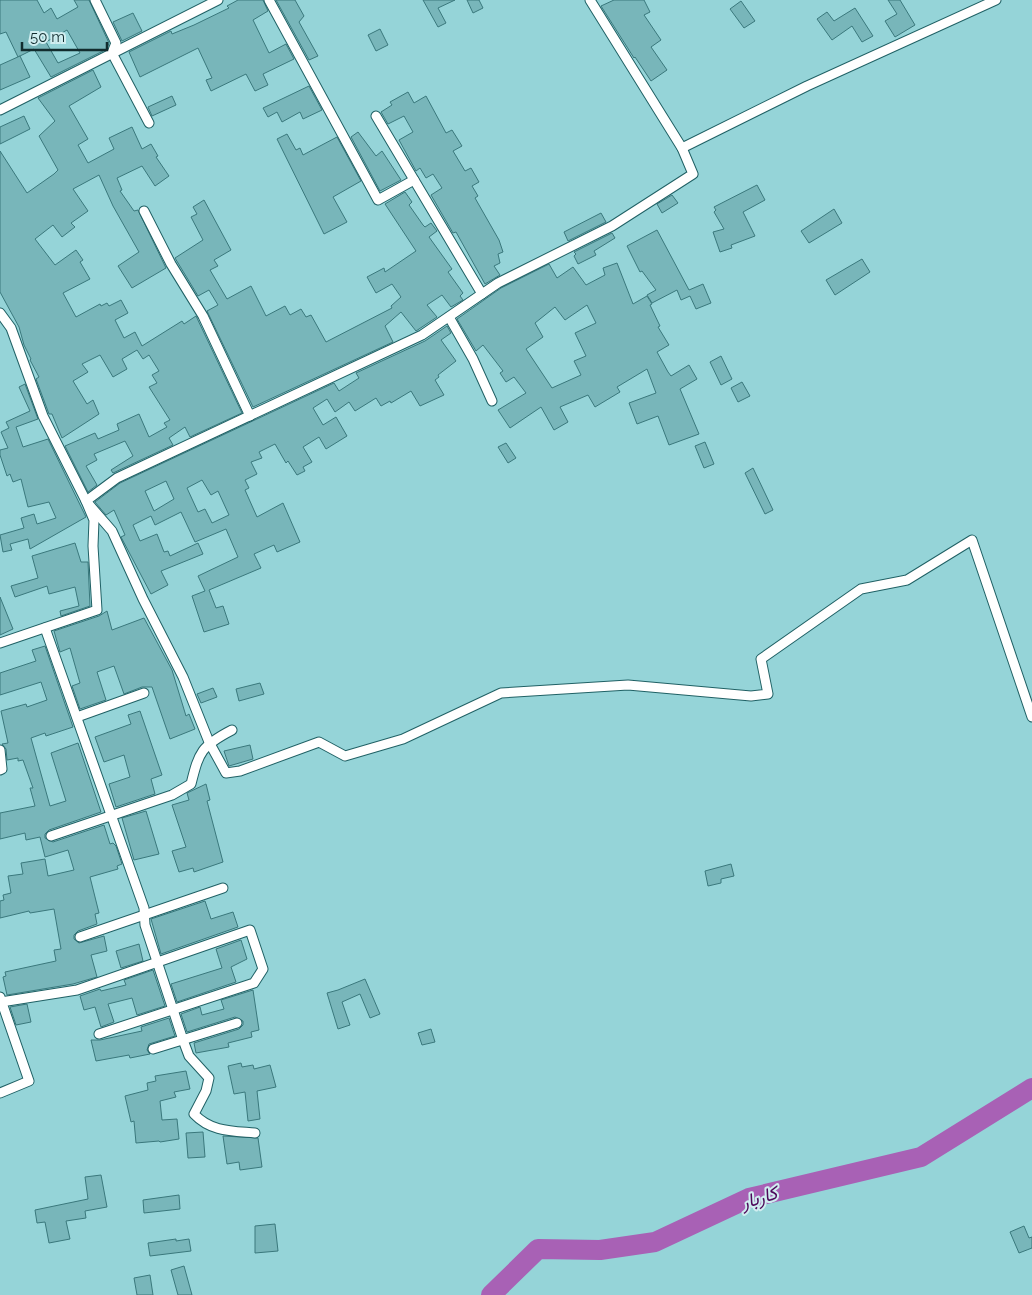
<svg xmlns="http://www.w3.org/2000/svg" width="1032" height="1295" viewBox="0 0 1032 1295" font-family="Raleway,Vazirmatn,sans-serif">
  <rect width="100%" height="100%" fill="#95d4d8"/>
  <g fill="none" stroke-linecap="round" stroke-linejoin="round">
    <polyline stroke="#a861b5" stroke-width="20" points="491,1295 538,1249 600,1250 655,1242 749,1198 921,1157 1032,1088"/>
  </g>
  <g fill="#78b6ba" stroke="#3a787c" fill-rule="evenodd">
    <path d="M0,0H37L44,13L51,8L57,19L78,7L74,0H89L109,43L107,49L51,77L34,49L18,57L6,32L0,34ZM67,30L80,53L58,63L46,42Z"/>
    <polygon points="238,0 263,0 268,11 253,20 269,53 286,44 294,59 263,74 268,85 255,91 246,74 211,91 206,80 212,78 198,48 140,77 129,52 171,31 172,34 194,25 229,8 227,6"/>
    <polygon points="276,0 295,0 304,16 299,22 318,56 309,60"/>
    <polygon points="423,0 455,0 438,8 446,23 438,27"/>
    <polygon points="467,0 479,0 483,8 473,13"/>
    <polygon points="614,0 644,0 650,12 644,15 661,40 651,47 667,70 651,81 635,57 634,58 601,6"/>
    <polygon points="888,0 900,0 915,25 895,37 885,21 897,14"/>
    <polygon points="741,1 755,21 744,28 730,9"/>
    <polygon points="855,8 873,36 862,42 852,26 832,40 817,19 827,12 834,21"/>
    <polygon points="133,13 142,31 122,41 113,22"/>
    <polygon points="380,29 388,45 376,51 368,35"/>
    <polygon points="20,56 30,77 0,90 0,65"/>
    <polygon points="93,70 101,87 69,106 88,139 78,145 88,163 114,149 109,138 132,127 142,149 151,144 158,156 156,157 169,176 155,186 142,166 117,178 122,190 120,191 134,211 138,210 166,268 132,288 118,266 139,252 113,206 99,175 73,189 88,211 71,223 75,227 62,237 53,225 35,239 55,265 76,250 83,260 80,262 90,279 63,293 76,317 100,304 101,306 107,303 109,306 121,300 128,313 115,320 124,338 135,332 142,346 182,321 184,324 196,316 242,413 190,437 185,427 169,438 173,445 113,473 111,470 133,456 125,441 94,454 97,460 86,466 97,485 88,492 65,446 95,433 98,439 119,430 117,424 139,414 149,437 167,427 164,423 170,420 149,387 157,383 152,375 159,371 149,355 143,359 137,350 122,359 127,369 113,377 100,355 82,364 88,372 73,381 87,404 93,400 99,414 62,438 52,414 49,414 36,379 39,377 30,360 31,359 24,345 19,327 0,292 0,151 27,193 54,174 58,170 39,136 55,121 38,98"/>
    <polygon points="309,86 322,110 303,119 300,112 282,122 277,112 268,117 263,108"/>
    <polygon points="408,92 414,103 426,96 446,133 452,130 462,146 453,151 465,171 471,168 479,182 472,186 478,196 475,198 499,240 503,252 498,254 500,263 494,266 500,275 485,284 456,232 453,233 431,195 442,188 433,174 426,178 420,168 416,171 399,140 413,132 404,116 388,124 381,112 392,105 390,102"/>
    <polygon points="172,96 176,105 152,116 148,107"/>
    <polygon points="24,116 30,129 0,144 0,127"/>
    <polygon points="358,132 376,156 382,151 401,180 380,191 351,137"/>
    <polygon points="287,134 296,150 300,148 303,155 337,137 361,181 333,197 347,222 324,234 277,139"/>
    <polygon points="757,185 765,200 743,212 755,236 731,245 732,248 720,252 713,232 724,229 714,212 716,210 714,207"/>
    <polygon points="405,192 412,202 409,205 423,225 425,227 431,223 437,231 429,237 452,269 448,272 463,293 460,296 463,300 451,307 442,295 427,305 437,317 416,331 401,312 385,326 393,342 253,407 207,311 218,305 209,290 198,296 175,258 203,240 191,217 197,214 193,207 204,200 231,250 214,260 218,266 210,270 227,299 251,286 266,316 285,306 290,315 301,309 306,317 311,315 326,342 392,308 391,306 401,297 392,284 376,293 367,277 384,268 385,272 416,251 385,204"/>
    <polygon points="672,195 678,203 662,213 657,204"/>
    <polygon points="834,209 842,223 809,243 801,231"/>
    <polygon points="601,213 606,222 568,241 564,232"/>
    <polygon points="657,230 689,290 703,284 711,303 696,309 690,296 681,300 677,290 652,303 647,295 656,290 642,271 640,272 627,246"/>
    <polygon points="612,233 615,238 594,251 596,255 578,264 574,256 576,254 574,252"/>
    <polygon points="862,259 870,272 835,295 826,280"/>
    <path d="M617,263L633,304L647,296L652,304L650,305L660,326L658,327L669,345L657,352L668,372L671,376L689,365L697,379L680,389L699,434L669,445L658,416L637,424L629,403L656,393L647,369L617,387L620,392L595,407L588,395L560,407L568,422L554,430L541,407L510,428L498,410L526,393L514,377L506,382L500,373L503,371L483,345L476,351L457,319L501,288L549,264L557,278L573,267L586,285L605,275L603,268ZM587,305L596,323L575,333L586,356L574,361L581,375L552,388L526,349L543,337L535,323L555,307L565,320Z"/>
    <path d="M447,326L451,333L441,340L456,361L438,375L439,377L435,380L444,395L420,406L411,391L391,403L390,401L381,406L376,398L355,411L349,402L335,412L327,399L313,408L323,425L336,417L347,436L326,449L319,437L303,447L312,462L303,467L305,471L297,475L288,461L286,463L275,444L259,452L262,458L251,462L257,474L245,480L249,488L245,490L257,517L283,503L300,542L277,552L274,545L254,554L261,568L209,590L216,608L223,606L229,624L204,632L192,596L205,591L198,576L238,557L226,529L195,542L181,512L155,525L151,516L133,525L140,541L157,534L164,552L168,551L170,556L198,543L203,554L161,571L168,585L151,594L121,537L125,535L114,510L106,515L95,502L120,483L334,383L339,391L359,378L356,373L425,341ZM202,480L211,495L218,491L229,515L212,523L205,509L198,512L187,488ZM166,481L174,499L154,511L145,491Z"/>
    <polygon points="721,356 732,379 721,385 710,362"/>
    <polygon points="742,382 750,396 738,402 731,388"/>
    <polygon points="25,384 38,419 16,427 23,447 48,439 86,517 30,549 28,539 10,544 12,550 3,552 0,535 24,528 21,518 34,514 37,524 56,518 49,502 28,507 21,479 13,482 10,474 7,476 0,455 0,450 8,448 1,432 9,428 6,422 30,411 19,387"/>
    <polygon points="705,442 714,464 704,468 695,446"/>
    <polygon points="506,443 516,458 508,463 498,447"/>
    <polygon points="753,468 773,510 765,514 745,473"/>
    <polygon points="75,543 81,562 88,562 90,606 61,616 60,611 79,606 75,587 49,594 47,586 15,597 11,586 38,578 32,556"/>
    <polygon points="0,597 13,629 0,635"/>
    <polygon points="107,611 112,630 144,618 172,670 186,716 189,714 195,729 170,739 152,687 142,687 124,694 114,666 97,672 106,700 80,709 72,686 80,683 70,648 60,652 54,631 99,616"/>
    <polygon points="45,646 73,727 46,736 45,733 31,738 50,806 66,801 51,753 78,743 101,812 49,830 45,834 45,838 53,842 104,825 110,844 113,843 116,846 122,864 117,866 118,869 90,877 99,913 95,914 97,924 78,931 74,935 74,939 79,943 104,936 107,951 91,955 97,977 73,984 7,995 3,977 6,976 5,972 56,961 54,950 61,949 54,909 30,913 29,911 0,918 0,901 4,900 3,895 11,893 8,876 23,874 21,863 45,859 48,876 74,870 68,850 45,857 40,837 26,840 25,833 0,839 0,813 35,806 30,788 33,788 23,760 18,761 18,758 7,760 6,749 2,744 8,743 1,711 26,704 27,707 47,700 41,682 0,695 0,673 36,661 32,650"/>
    <polygon points="260,683 264,694 239,701 236,689"/>
    <polygon points="213,688 217,697 201,703 197,694"/>
    <polygon points="140,711 162,775 151,779 155,794 116,807 109,784 130,777 124,755 104,762 95,737 131,724 128,715"/>
    <polygon points="250,745 253,759 229,766 224,751"/>
    <polygon points="206,784 210,800 207,801 223,862 194,872 193,868 179,872 172,851 186,847 172,805 189,800 187,793"/>
    <polygon points="146,811 159,854 134,860 122,818"/>
    <polygon points="731,864 734,876 721,879 721,883 708,886 705,871"/>
    <polygon points="205,901 211,919 233,912 238,927 161,954 151,919"/>
    <polygon points="241,940 247,959 231,967 236,982 177,1002 171,984 222,968 216,949"/>
    <polygon points="139,944 143,961 121,968 116,951"/>
    <polygon points="153,970 165,1006 137,1015 132,998 108,1004 114,1022 101,1027 95,1007 84,1010 80,996 100,989 101,991 126,985 124,980"/>
    <polygon points="365,979 380,1014 370,1018 360,994 342,1002 350,1025 338,1029 327,993 338,990"/>
    <polygon points="253,990 259,1030 251,1032 252,1037 228,1043 229,1047 196,1053 194,1043 239,1029 243,1025 243,1021 235,1017 187,1032 181,1014 200,1007 202,1015 224,1009 221,1000"/>
    <polygon points="27,1004 31,1022 16,1025 10,1007"/>
    <polygon points="169,1018 175,1036 149,1044 147,1050 150,1054 130,1058 129,1055 96,1061 91,1040 100,1040 142,1031 141,1027"/>
    <polygon points="431,1029 435,1042 422,1045 418,1033"/>
    <polygon points="241,1063 242,1067 253,1065 254,1069 270,1065 276,1087 257,1091 260,1119 248,1121 245,1092 234,1094 228,1066"/>
    <polygon points="186,1071 190,1089 174,1092 176,1097 160,1101 162,1120 177,1119 179,1139 160,1142 159,1141 136,1143 134,1121 131,1122 125,1096 148,1090 147,1083 156,1081 155,1076"/>
    <polygon points="203,1132 205,1157 188,1158 186,1133"/>
    <polygon points="223,1136 258,1138 262,1167 240,1170 239,1162 227,1164"/>
    <polygon points="101,1175 107,1207 85,1211 86,1218 66,1221 70,1239 49,1243 45,1222 37,1223 35,1210 88,1199 85,1177"/>
    <polygon points="179,1195 180,1209 144,1213 143,1200"/>
    <polygon points="275,1224 278,1251 255,1253 255,1226"/>
    <polygon points="1024,1226 1029,1238 1032,1237 1032,1248 1019,1253 1010,1232"/>
    <polygon points="176,1239 176,1241 189,1239 191,1251 150,1256 148,1243"/>
    <polygon points="184,1266 192,1295 178,1295 171,1270"/>
    <polygon points="150,1275 153,1295 137,1295 134,1278"/>
  </g>
  <g fill="none" stroke-linecap="round" stroke-linejoin="round">
    <g stroke="#206165" stroke-width="11">
      <g id="street">
        <polyline points="95,0 116,43 112,53 149,123"/>
        <polyline points="269,0 378,200 414,180"/>
        <polyline points="0,110 218,0"/>
        <polyline points="376,116 482,294"/>
        <polyline points="682,148 807,86 996,0"/>
        <polyline points="144,211 171,264 203,316 250,416"/>
        <polyline points="0,313 11,328 43,416 86,501 112,531 143,599 183,677 209,742 226,773 240,771 319,742 345,756 403,739 501,693 628,685 751,696 768,694 761,659 861,589 907,580 972,540 1032,717"/>
        <polyline points="449,317 473,359 492,401"/>
        <path d="M45,628L144,908L145,925L183,1040L189,1056L209,1078L206,1091L194,1114C211,1132 232,1131 255,1133"/>
        <polyline points="0,643 97,610 93,546 94,520 86,501 117,478 422,335 498,283 612,226 693,174 682,148 590,0"/>
        <polyline points="77,717 144,693"/>
        <polyline points="0,750 2,769 0,770"/>
        <path d="M51,836L172,795L191,784C199,752 201,746 232,730"/>
        <polyline points="80,937 223,888"/>
        <polyline points="1,1002 77,990 250,930 263,969 254,983 99,1034"/>
        <polyline points="153,1049 237,1023"/>
        <polyline points="0,1093 29,1081 0,997"/>
      </g>
    </g>
    <use href="#street" stroke="#fff" stroke-width="9"/>
  </g>
  <g text-anchor="middle" stroke-width="4" stroke-linejoin="round" paint-order="stroke">
    <g font-size="19" font-style="italic" fill="#4e085a" stroke="#d0eef0">
      <text transform="translate(759 1197) rotate(-17)" y="7">کاربار</text>
    </g>
  </g>
  <path d="M22 42v8h85v-8" fill="none" stroke="#122c2e" stroke-width="2.5"/>
  <text x="30" y="42" font-size="15" fill="#122c2e" stroke="#d0eef0" stroke-width="4" paint-order="stroke">50 m</text>
</svg>
